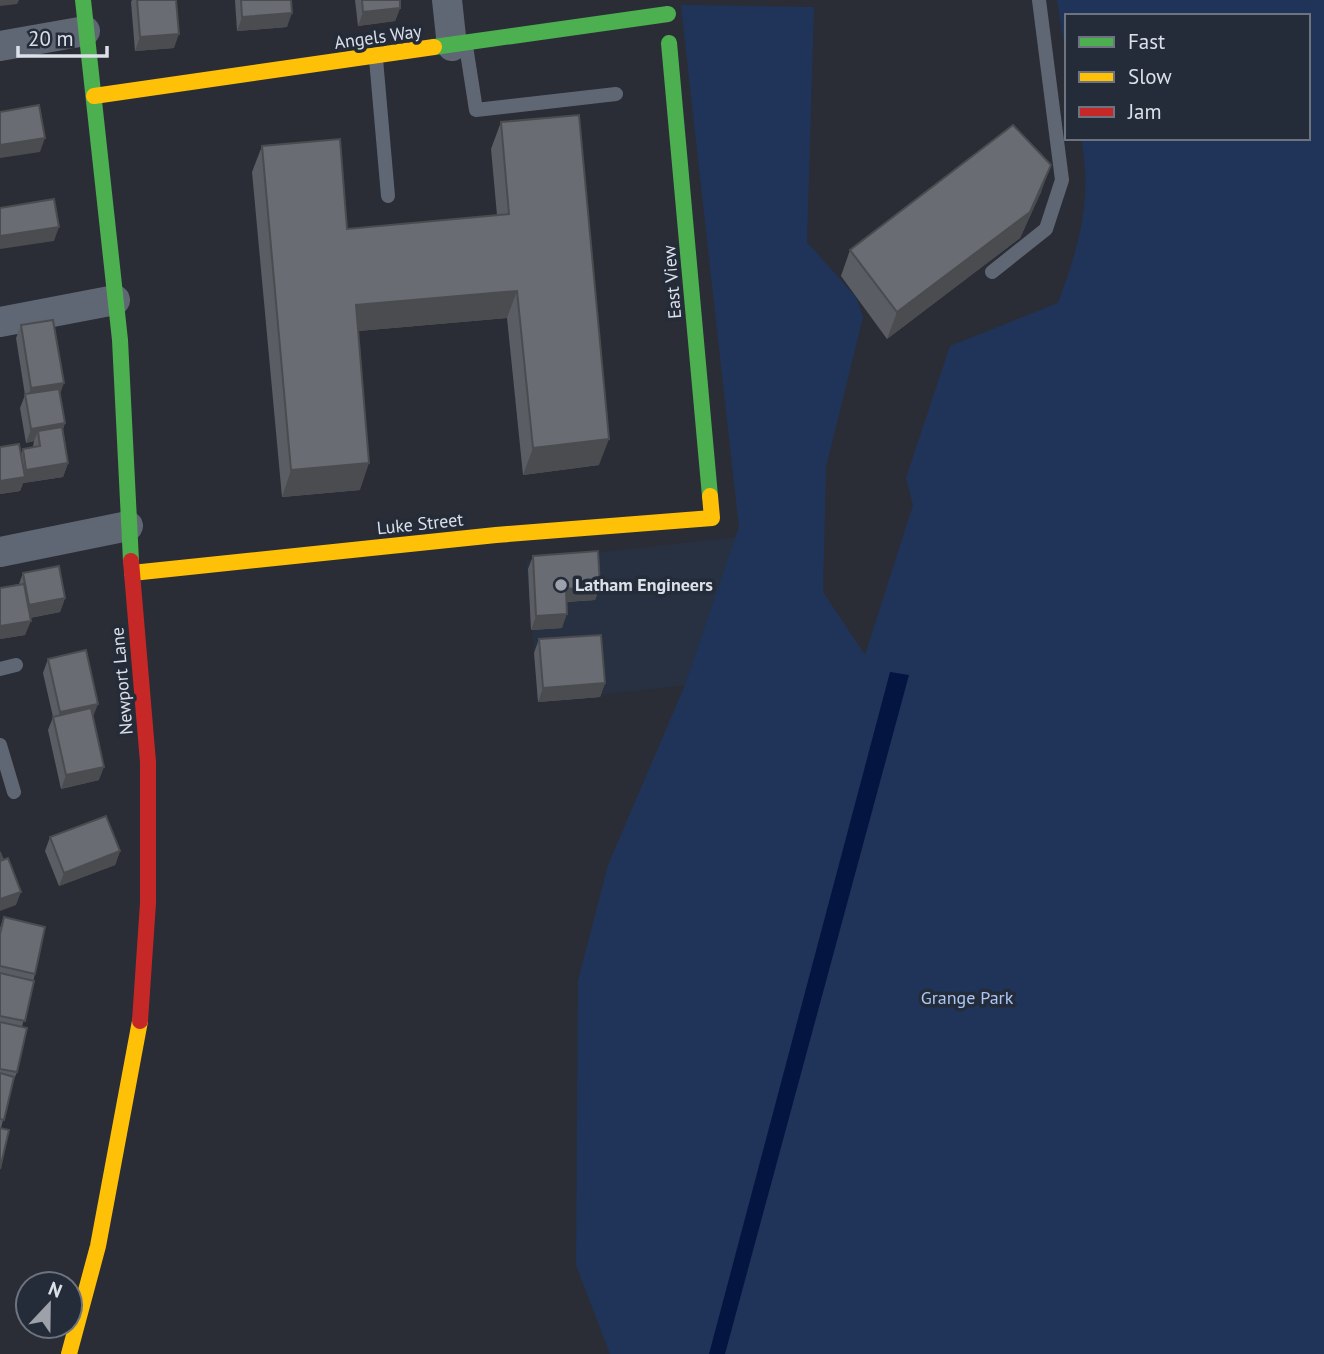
<svg xmlns="http://www.w3.org/2000/svg" width="1324" height="1354" viewBox="0 0 1324 1354" font-family="'PT Sans',sans-serif">
  <rect width="100%" height="100%" fill="#2a2d35"/>
  <polygon fill="#283142" points="736,537 685,685 538,702 526,561"/>
  <path fill="#203459" d="M1057,0H1324V1354H610L576,1265L578,981L608,865L685,685L739,527L681,5L814,7L807,242L856,297L863,317L826,467L823,592L865,655L913,505L906,478L950,346L1058,303C1079,246 1093,200 1081,138H1308V16H1067V64Z"/>
  <polygon fill="#051541" points="890,672 909,675 725,1354 709,1354"/>
  <g fill="none" stroke-linecap="round" stroke-linejoin="round">
    <g stroke="#606774" stroke-width="14">
      <polyline points="466,46 476,110 616,94"/>
      <polyline points="376,59 388,196"/>
      <polyline points="992,272 1046,229 1062,180 1039,0"/>
      <polyline points="0,669 16,665"/>
      <polyline points="0,745 14,792"/>
    </g>
    <g stroke="#606774" stroke-width="30">
      <polyline points="447,0 452,46"/>
      <polyline points="0,46 85,31"/>
      <polyline points="0,322 115,300"/>
      <polyline points="0,552 128,526"/>
    </g>
    <g stroke="#4caf50" stroke-width="16">
      <polyline points="83,0 120,340 131,561"/>
      <polyline points="669,43 710,496"/>
      <polyline points="434,47 668,14"/>
    </g>
    <g stroke="#ffc107" stroke-width="16">
      <polyline points="94,96 434,47"/>
      <polyline points="132,573 496,535 712,518 710,496"/>
      <polyline points="69,1354 98,1246 140,1021"/>
    </g>
    <polyline stroke="#c62828" stroke-width="16" points="131,561 148,762 148,903 140,1021"/>
  </g>
  <g fill="#5a5d63">
    <polygon points="132,0 176,0 174,48 135,51 131,2"/>
    <polygon points="235,0 291,0 287,27 237,31"/>
    <polygon points="355,0 400,0 400,8 395,21 358,26"/>
    <polygon points="501,122 599,465 523,475 507,318 358,331 360,490 282,497 252,172 262,146 347,229 497,215 491,149"/>
    <polygon points="1041,192 1020,238 887,339 841,276 850,250"/>
    <polygon points="21,325 60,393 65,423 63,429 68,463 63,477 23,483 20,491 0,494 0,447 21,454 23,449 33,447 34,441 26,443 20,408 25,395 16,338"/>
    <polygon points="533,556 600,586 595,600 567,602 562,628 531,630 528,569"/>
    <polygon points="23,573 65,598 60,612 30,618 25,635 0,639 0,588 19,584"/>
    <polygon points="539,639 605,683 600,697 538,702 534,653"/>
    <polygon points="48,659 93,717 99,780 61,789 48,730 53,717 43,673"/>
    <polygon points="50,837 120,851 115,865 59,886 45,851"/>
    <polygon points="4,917 35,974 22,1027 17,1072 12,1085 1,1128 0,1169 0,928"/>
  </g>
  <g fill="#4a4c50">
    <polygon points="0,0 19,0 17,4 0,6"/>
    <polygon points="400,8 395,21 358,26 363,12"/>
    <polygon points="292,13 287,27 237,31 242,17"/>
    <polygon points="179,34 174,48 135,51 140,37"/>
    <polygon points="45,138 40,152 0,158 0,145"/>
    <polygon points="1051,165 1041,192 1020,238 887,339 897,312"/>
    <polygon points="59,227 54,241 0,249 0,236"/>
    <polygon points="517,291 507,318 347,332 356,305"/>
    <polygon points="64,383 59,397 26,402 31,388"/>
    <polygon points="65,423 60,437 38,431 34,441 26,443 31,429"/>
    <polygon points="609,439 599,465 523,475 533,448"/>
    <polygon points="68,463 63,477 23,483 20,491 0,494 0,481 24,477 26,470"/>
    <polygon points="369,463 360,490 282,497 291,470"/>
    <polygon points="600,586 595,600 561,602 566,589"/>
    <polygon points="65,598 60,612 24,619 29,605"/>
    <polygon points="567,614 562,628 531,630 536,616"/>
    <polygon points="31,621 25,635 0,639 0,626"/>
    <polygon points="605,683 600,697 538,702 543,688"/>
    <polygon points="98,704 93,717 55,726 60,712"/>
    <polygon points="104,767 99,780 61,789 66,775"/>
    <polygon points="120,851 115,865 59,886 64,873"/>
    <polygon points="21,892 16,905 0,911 0,899"/>
  </g>
  <g fill="#696c73" stroke="#4a4c50" stroke-width="2">
    <polygon points="137,0 176,0 179,34 140,37"/>
    <polygon points="241,0 291,0 292,13 242,17"/>
    <polygon points="362,0 400,0 400,8 363,12"/>
    <polygon points="39,105 45,138 0,145 0,112"/>
    <polygon points="579,115 609,439 533,448 517,291 356,305 369,463 291,470 262,146 340,139 347,229 509,214 501,122"/>
    <polygon points="1013,125 1051,165 1030,212 897,312 850,250"/>
    <polygon points="54,199 59,227 0,236 0,208"/>
    <polygon points="53,320 64,383 31,388 21,325"/>
    <polygon points="59,389 65,423 31,429 25,394"/>
    <polygon points="62,427 68,463 26,470 23,449 40,446 38,431"/>
    <polygon points="19,444 25,477 0,481 0,447"/>
    <polygon points="598,551 600,586 566,589 567,614 536,616 533,556"/>
    <polygon points="59,566 65,598 29,605 23,573"/>
    <polygon points="24,584 31,621 0,626 0,588"/>
    <polygon points="601,635 605,683 543,688 539,639"/>
    <polygon points="86,650 98,704 60,712 48,659"/>
    <polygon points="91,708 104,767 66,775 53,717"/>
    <polygon points="106,816 120,851 64,873 50,837"/>
    <polygon points="0,852 3,860 0,861"/>
    <polygon points="8,858 21,892 0,899 0,861"/>
    <polygon points="4,917 45,927 35,974 0,966 0,934"/>
    <polygon points="0,973 34,981 25,1021 0,1016"/>
    <polygon points="0,1022 27,1028 17,1072 0,1069"/>
    <polygon points="0,1073 14,1077 4,1120 0,1119"/>
    <polygon points="0,1128 9,1130 0,1169"/>
  </g>
  <circle fill="#9da1aa" stroke="#252c39" stroke-width="2.5" cx="561" cy="585" r="7"/>
  <g text-anchor="middle" stroke-width="7" stroke-linejoin="round" paint-order="stroke">
    <g font-size="18" fill="#dbe0e9" stroke="#252c39">
      <text transform="translate(378 37) rotate(-8)" y="6">Angels Way</text>
      <text transform="translate(672 282) rotate(-95)" y="6">East View</text>
      <text transform="translate(420 524) rotate(-6)" y="6">Luke Street</text>
      <text transform="translate(122 681) rotate(-95)" y="6">Newport Lane</text>
    </g>
    <g font-size="18" font-weight="bold" fill="#dbe0e9" stroke="#252c39" text-anchor="start">
      <text x="575" y="591">Latham Engineers</text>
    </g>
    <g font-size="18" fill="#acc6f6" stroke="#252c39">
      <text x="967" y="1004">Grange Park</text>
    </g>
  </g>
  <rect x="1065" y="14" width="245" height="126" fill="#252c39" stroke="#6e747f" stroke-width="2"/>
  <rect x="1079" y="37" width="35" height="10" fill="#4caf50" stroke="#6e747f" stroke-width="2"/>
  <text x="1128" y="49" font-size="21" fill="#dbe0e9">Fast</text>
  <rect x="1079" y="72" width="35" height="10" fill="#ffc107" stroke="#6e747f" stroke-width="2"/>
  <text x="1128" y="84" font-size="21" fill="#dbe0e9">Slow</text>
  <rect x="1079" y="107" width="35" height="10" fill="#c62828" stroke="#6e747f" stroke-width="2"/>
  <text x="1128" y="119" font-size="21" fill="#dbe0e9">Jam</text>
  <g transform="translate(49 1305) rotate(22)"><circle r="33" fill="#252c39" stroke="#6e747f" stroke-width="2"/>
  <path d="M0-5L12 26L0 18L-12 26Z" fill="#9da1aa"/>
  <text y="-10" font-size="19" font-weight="bold" text-anchor="middle" fill="#dbe0e9">N</text>
  </g>
  <path d="M18 46v10h89v-10" fill="none" stroke="#dbe0e9" stroke-width="3.5"/>
  <text x="28" y="46" font-size="21" fill="#dbe0e9" stroke="#252c39" stroke-width="5" paint-order="stroke">20 m</text>
</svg>
